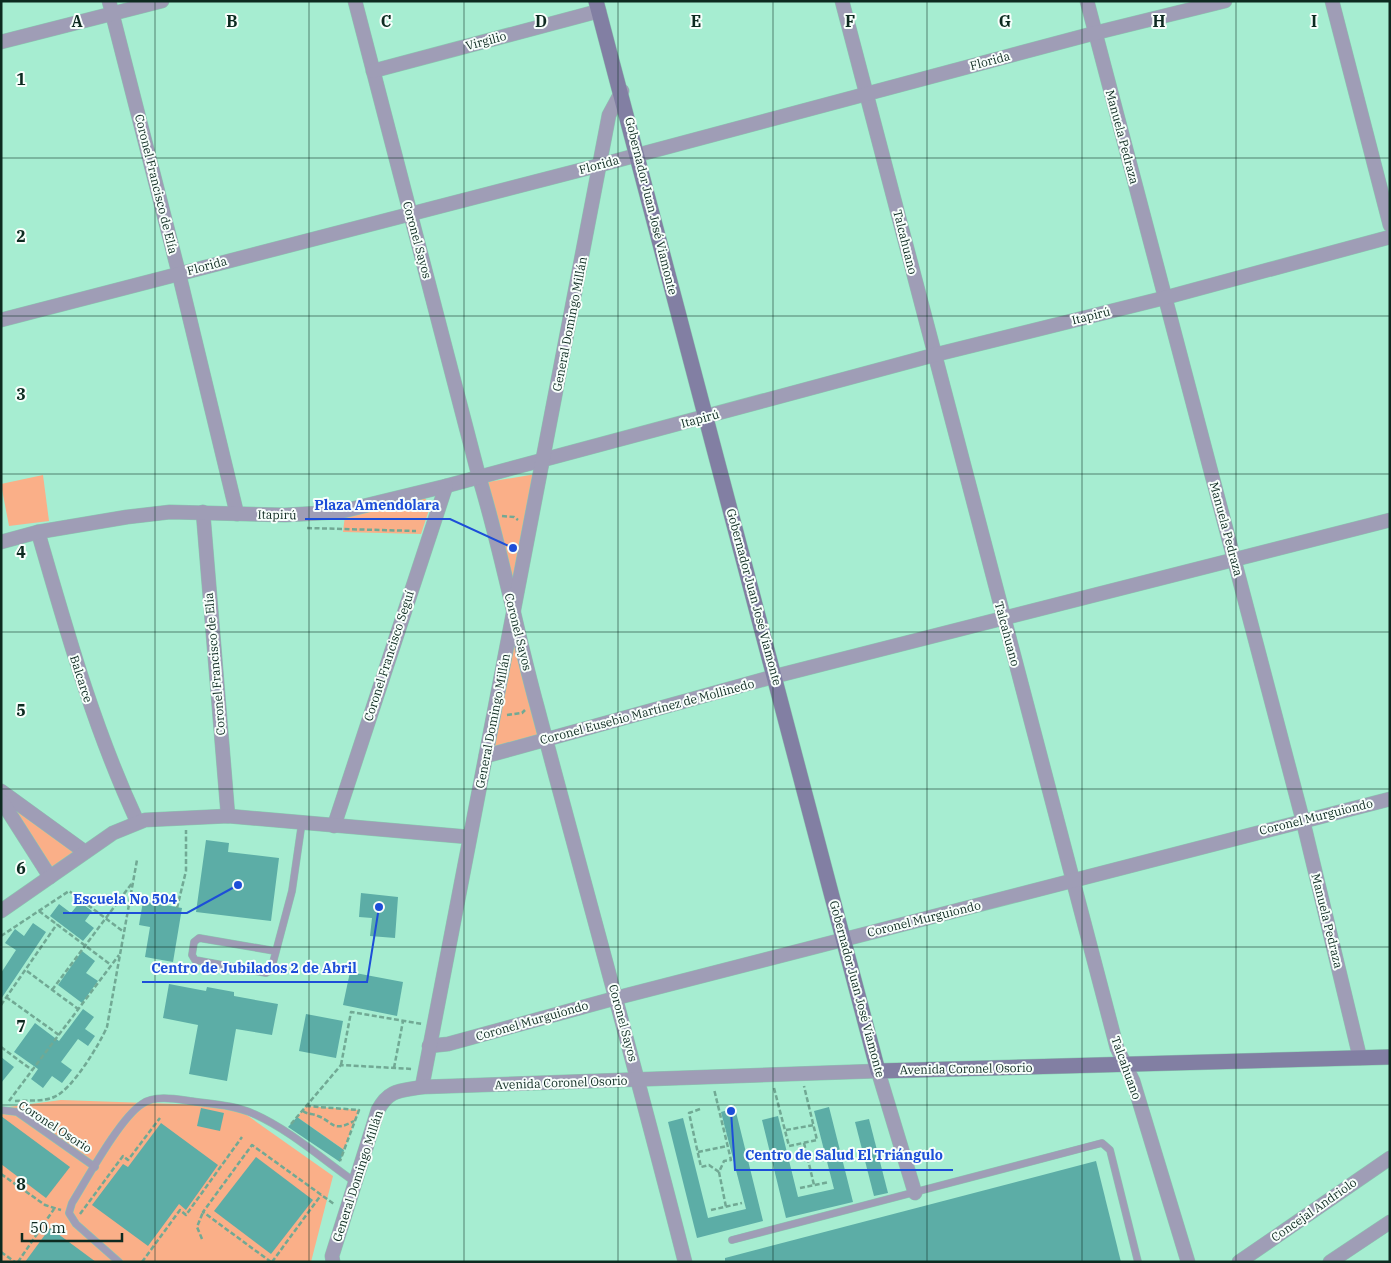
<svg xmlns="http://www.w3.org/2000/svg" width="1391" height="1263" viewBox="0 0 1391 1263" font-family="'IBM Plex Serif',serif">
  <rect width="100%" height="100%" fill="#a6edd1"/>
  <g fill="#faaf88">
    <polygon points="536,474 514,614 545,739 486,756 514,614 488,482"/>
    <polygon points="43,475 49,521 9,526 1,484"/>
    <polygon points="418,497 425,498 430,507 421,534 343,532 345,515"/>
    <polygon points="1,791 85,852 50,877"/>
    <polygon points="61,1100 234,1106 333,1176 311,1262 1,1262 1,1108"/>
    <polygon points="306,1106 359,1110 344,1150 297,1117"/>
  </g>
  <g fill="#5cada6">
    <polygon points="206,840 229,843 228,852 279,858 271,921 196,912"/>
    <polygon points="361,893 398,897 395,938 370,936 372,918 359,917"/>
    <polygon points="143,901 182,908 173,962 145,957 150,927 139,925"/>
    <polygon points="80,902 92,911 85,921 94,928 83,941 50,916 59,904 71,913"/>
    <polygon points="33,923 46,932 1,999 1,973 16,950 5,943 15,929 24,936"/>
    <polygon points="82,951 95,961 86,973 98,981 82,1003 58,985"/>
    <polygon points="350,972 403,982 397,1016 343,1005"/>
    <polygon points="169,984 206,991 207,987 234,992 234,996 278,1004 272,1035 236,1029 227,1081 189,1074 198,1025 163,1018"/>
    <polygon points="83,1009 94,1017 85,1029 95,1036 88,1046 78,1039 61,1062 72,1070 62,1083 52,1076 43,1088 31,1079 38,1069 14,1052 35,1023 59,1041"/>
    <polygon points="306,1014 343,1021 336,1058 299,1051"/>
    <polygon points="1,1057 14,1067 1,1083"/>
    <polygon points="829,1107 853,1202 786,1218 762,1120 778,1116 798,1197 834,1189 814,1111"/>
    <polygon points="201,1108 224,1113 220,1131 197,1126"/>
    <polygon points="735,1108 763,1221 697,1238 668,1122 683,1118 708,1218 746,1209 721,1112"/>
    <polygon points="1,1116 70,1167 46,1198 1,1164"/>
    <polygon points="297,1117 344,1150 340,1162 288,1127"/>
    <polygon points="869,1119 888,1193 874,1196 855,1122"/>
    <polygon points="161,1123 218,1165 186,1210 179,1204 148,1246 92,1205 123,1164 128,1167"/>
    <polygon points="256,1157 313,1200 271,1254 214,1211"/>
    <polygon points="1096,1161 1121,1262 725,1262 725,1258"/>
    <polygon points="50,1228 96,1262 25,1262"/>
  </g>
  <g fill="none" stroke-linecap="round" stroke-linejoin="round">
    <g stroke="#8acab1" stroke-width="8">
      <g id="lane">
        <polyline points="275,951 199,938 194,942 192,955 195,960 266,973 271,970 292,891 302,822"/>
        <polyline points="1,1110 17,1112 95,1167"/>
        <polyline points="732,1240 1102,1143 1110,1150 1138,1262"/>
        <path d="M119,1262L76,1224L69,1213L72,1203C87,1179 120,1118 142,1104C154,1095 176,1099 190,1101C211,1104 235,1105 254,1114C290,1130 322,1159 355,1182"/>
      </g>
    </g>
    <g stroke="#8acab1" stroke-width="15">
      <g id="street">
        <polyline points="109,1 179,274 237,514"/>
        <path d="M355,1L479,477C502,552 516,630 537,706C586,891 638,1076 685,1262"/>
        <polyline points="842,1 1117,1048 1133,1081 1188,1262"/>
        <polyline points="1087,1 1303,821 1360,1058"/>
        <polyline points="1332,1 1390,225"/>
        <polyline points="1,42 162,1"/>
        <polyline points="373,71 599,11"/>
        <polyline points="1,320 600,165 1095,33 1225,1"/>
        <polyline points="203,512 228,816"/>
        <path d="M38,532C67,632 93,726 137,821"/>
        <polyline points="1,542 38,532 127,517 170,512 285,515 339,512 446,486 934,355 1164,298 1390,237"/>
        <polyline points="486,756 776,676 1390,520"/>
        <polyline points="1,791 85,852"/>
        <polyline points="1,800 50,877"/>
        <polyline points="334,826 446,486"/>
        <polyline points="1,911 113,833 145,820 228,816 469,837"/>
        <polyline points="429,1046 448,1044 616,998 1390,799"/>
        <polyline points="422,1087 609,115 622,91"/>
        <path d="M333,1262L332,1256L378,1110C389,1089 401,1091 422,1087L878,1071L915,1193"/>
        <polyline points="1239,1262 1390,1158"/>
        <polyline points="1330,1262 1390,1222"/>
      </g>
    </g>
    <g stroke="#8acab1" stroke-width="16">
      <polyline id="secondary" points="596,1 878,1071 1390,1057"/>
    </g>
    <g stroke="#71a994" stroke-width="2.5" stroke-dasharray="5 2.5" stroke-linecap="butt">
      <polyline points="502,516 514,517 518,520"/>
      <polyline points="307,528 416,531"/>
      <polyline points="507,715 522,713 525,710"/>
      <polyline points="177,908 186,871 186,830"/>
      <polyline points="39,911 111,965"/>
      <polyline points="1,936 69,891 124,932"/>
      <polyline points="27,971 78,1009"/>
      <polyline points="52,990 132,883"/>
      <polyline points="6,997 59,1035"/>
      <polyline points="1,1005 57,924"/>
      <polyline points="1,1047 32,1070"/>
      <polyline points="341,1065 351,1012 422,1024"/>
      <polyline points="394,1068 403,1021"/>
      <polyline points="774,1088 789,1146 817,1140 804,1086"/>
      <polyline points="9,1101 119,955"/>
      <path d="M15,1101C27,1100 43,1102 54,1097C72,1090 99,1045 107,1027L137,860"/>
      <polyline points="306,1106 359,1110 340,1161"/>
      <polyline points="700,1109 689,1113 701,1167 709,1165 719,1172 724,1161 731,1160 714,1089"/>
      <path d="M303,1111C308,1115 312,1113 318,1116C334,1122 332,1133 354,1121"/>
      <polyline points="291,1124 341,1065 413,1069"/>
      <polyline points="786,1130 814,1125"/>
      <polyline points="804,1143 814,1185"/>
      <polyline points="698,1152 727,1146"/>
      <polyline points="719,1172 726,1207"/>
      <polyline points="1,1174 45,1205 61,1210"/>
      <polyline points="800,1188 829,1182"/>
      <polyline points="711,1210 742,1203"/>
      <polyline points="80,1214 123,1156 128,1160 160,1118"/>
      <polyline points="202,1239 197,1227 203,1212"/>
      <polyline points="1,1252 15,1262"/>
      <polyline points="18,1262 54,1209"/>
      <polyline points="142,1262 180,1210 186,1215 242,1137"/>
      <polyline points="271,1262 203,1212 252,1145 334,1204"/>
      <polyline points="272,1262 321,1195"/>
    </g>
    <use href="#lane" stroke="#9f9db6" stroke-width="7"/>
    <use href="#street" stroke="#9f9db6" stroke-width="14"/>
    <use href="#secondary" stroke="#827fa3" stroke-width="15"/>
  </g>
  <path fill="none" stroke="#0d2a20" stroke-width="1" stroke-opacity="0.55" d="M155,1V1262M309,1V1262M464,1V1262M618,1V1262M773,1V1262M927,1V1262M1082,1V1262M1236,1V1262M1,158H1390M1,316H1390M1,474H1390M1,632H1390M1,789H1390M1,947H1390M1,1105H1390"/>
  <g text-anchor="middle" stroke-width="4" stroke-linejoin="round" paint-order="stroke">
    <g font-size="12" fill="#0d2a20" stroke="#f7fefb">
      <text transform="translate(486 41) rotate(-15)" y="4">Virgilio</text>
      <text transform="translate(990 61) rotate(-15)" y="4">Florida</text>
      <text transform="translate(1122 137) rotate(75)" y="4">Manuela Pedraza</text>
      <text transform="translate(599 165) rotate(-15)" y="4">Florida</text>
      <text transform="translate(156 184) rotate(76)" y="4">Coronel Francisco de Elía</text>
      <text transform="translate(651 206) rotate(76)" y="4">Gobernador Juan José Viamonte</text>
      <text transform="translate(417 240) rotate(75)" y="4">Coronel Sayos</text>
      <text transform="translate(905 242) rotate(76)" y="4">Talcahuano</text>
      <text transform="translate(207 266) rotate(-15)" y="4">Florida</text>
      <text transform="translate(1091 316) rotate(-14)" y="4">Itapirú</text>
      <text transform="translate(570 324) rotate(-79)" y="4">General Domingo Millán</text>
      <text transform="translate(700 419) rotate(-15)" y="4">Itapirú</text>
      <text transform="translate(277 515) rotate(1)" y="4">Itapirú</text>
      <text transform="translate(1226 529) rotate(75)" y="4">Manuela Pedraza</text>
      <text transform="translate(754 597) rotate(75)" y="4">Gobernador Juan José Viamonte</text>
      <text transform="translate(518 632) rotate(76)" y="4">Coronel Sayos</text>
      <text transform="translate(1007 634) rotate(75)" y="4">Talcahuano</text>
      <text transform="translate(389 656) rotate(-72)" y="4">Coronel Francisco Seguí</text>
      <text transform="translate(215 664) rotate(-95)" y="4">Coronel Francisco de Elía</text>
      <text transform="translate(81 679) rotate(72)" y="4">Balcarce</text>
      <text transform="translate(647 712) rotate(-15)" y="4">Coronel Eusebio Martínez de Mollinedo</text>
      <text transform="translate(493 721) rotate(-79)" y="4">General Domingo Millán</text>
      <text transform="translate(1316 817) rotate(-14)" y="4">Coronel Murguiondo</text>
      <text transform="translate(924 919) rotate(-14)" y="4">Coronel Murguiondo</text>
      <text transform="translate(1327 921) rotate(76)" y="4">Manuela Pedraza</text>
      <text transform="translate(857 989) rotate(75)" y="4">Gobernador Juan José Viamonte</text>
      <text transform="translate(532 1021) rotate(-16)" y="4">Coronel Murguiondo</text>
      <text transform="translate(623 1023) rotate(75)" y="4">Coronel Sayos</text>
      <text transform="translate(1126 1068) rotate(70)" y="4">Talcahuano</text>
      <text transform="translate(966 1069) rotate(-1)" y="4">Avenida Coronel Osorio</text>
      <text transform="translate(561 1083) rotate(-2)" y="4">Avenida Coronel Osorio</text>
      <text transform="translate(55 1127) rotate(33)" y="4">Coronel Osorio</text>
      <text transform="translate(358 1176) rotate(-72)" y="4">General Domingo Millán</text>
      <text transform="translate(1314 1210) rotate(-35)" y="4">Concejal Andriolo</text>
    </g>
  </g>
  <g font-size="16" text-anchor="middle" font-weight="bold" fill="#0d2a20" stroke="#f7fefb" stroke-width="4" stroke-linejoin="round" paint-order="stroke">
    <text x="77" y="27">A</text>
    <text x="232" y="27">B</text>
    <text x="386" y="27">C</text>
    <text x="541" y="27">D</text>
    <text x="696" y="27">E</text>
    <text x="850" y="27">F</text>
    <text x="1005" y="27">G</text>
    <text x="1159" y="27">H</text>
    <text x="1314" y="27">I</text>
    <text x="21" y="85">1</text>
    <text x="21" y="242">2</text>
    <text x="21" y="400">3</text>
    <text x="21" y="558">4</text>
    <text x="21" y="716">5</text>
    <text x="21" y="874">6</text>
    <text x="21" y="1032">7</text>
    <text x="21" y="1190">8</text>
  </g>
  <path fill="none" stroke="#1d4ed8" stroke-width="2" d="M513 548L450 519H305M238 885L187 913H63M379 907L367 982H142M731 1111L735 1170H953"/>
  <g fill="#1d4ed8" stroke="#f7fefb" stroke-width="2">
    <circle cx="513" cy="548" r="5"/>
    <circle cx="238" cy="885" r="5"/>
    <circle cx="379" cy="907" r="5"/>
    <circle cx="731" cy="1111" r="5"/>
  </g>
  <g font-size="14" text-anchor="middle" font-weight="bold" fill="#1d4ed8" stroke="#f7fefb" stroke-width="4" stroke-linejoin="round" paint-order="stroke">
    <text x="377" y="510">Plaza Amendolara</text>
    <text x="125" y="904">Escuela No 504</text>
    <text x="254" y="973">Centro de Jubilados 2 de Abril</text>
    <text x="844" y="1160">Centro de Salud El Triángulo</text>
  </g>
  <rect width="1391" height="1263" fill="none" stroke="#0d2a20" stroke-width="5"/>
  <path d="M22 1233v8h100v-8" fill="none" stroke="#0d2a20" stroke-width="2.5"/>
  <text x="30" y="1233" font-size="15" fill="#0d2a20" stroke="#f7fefb" stroke-width="4" paint-order="stroke">50 m</text>
</svg>
